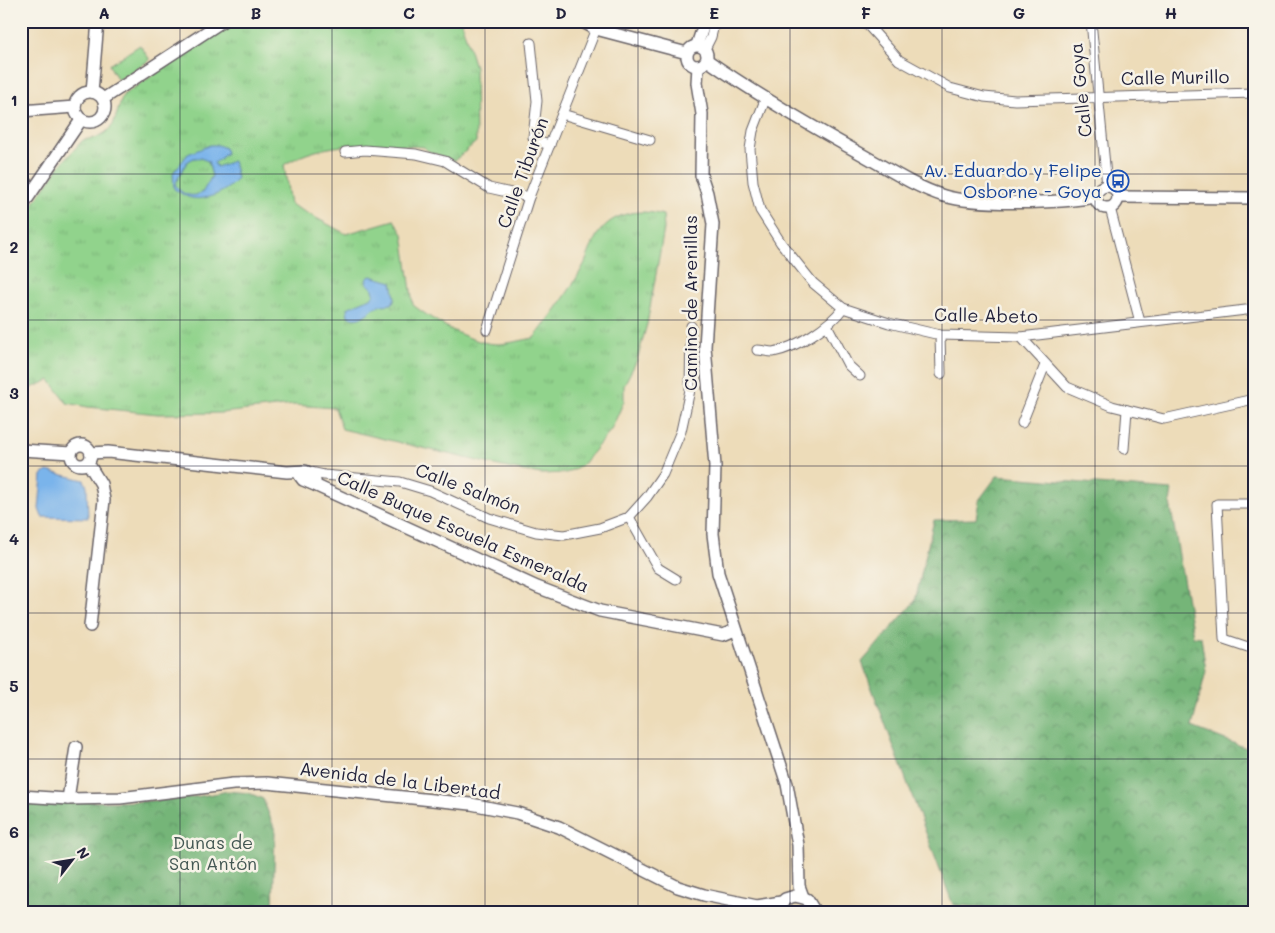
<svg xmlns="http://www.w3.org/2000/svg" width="1275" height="933" viewBox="0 0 1275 933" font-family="Mali,sans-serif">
  <defs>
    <pattern id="grass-tufts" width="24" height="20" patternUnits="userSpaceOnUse" patternTransform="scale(1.25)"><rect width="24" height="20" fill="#91d38c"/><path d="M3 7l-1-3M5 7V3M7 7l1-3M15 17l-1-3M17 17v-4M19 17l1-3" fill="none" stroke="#7db57a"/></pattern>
    <pattern id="forest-crowns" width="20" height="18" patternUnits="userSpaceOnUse" patternTransform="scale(1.25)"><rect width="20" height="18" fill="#74b578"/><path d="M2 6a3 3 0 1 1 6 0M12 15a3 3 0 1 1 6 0" fill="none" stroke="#5f9364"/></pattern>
  </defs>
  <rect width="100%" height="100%" fill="#f7f3e8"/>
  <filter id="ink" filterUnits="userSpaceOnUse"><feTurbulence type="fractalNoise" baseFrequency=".02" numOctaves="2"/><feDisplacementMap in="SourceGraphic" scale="10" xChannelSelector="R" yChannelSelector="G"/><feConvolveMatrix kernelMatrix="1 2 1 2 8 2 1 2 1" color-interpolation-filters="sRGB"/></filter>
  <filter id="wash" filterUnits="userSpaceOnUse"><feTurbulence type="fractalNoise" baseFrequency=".0096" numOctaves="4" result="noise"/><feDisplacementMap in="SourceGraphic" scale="20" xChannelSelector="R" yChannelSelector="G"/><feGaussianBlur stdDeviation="1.12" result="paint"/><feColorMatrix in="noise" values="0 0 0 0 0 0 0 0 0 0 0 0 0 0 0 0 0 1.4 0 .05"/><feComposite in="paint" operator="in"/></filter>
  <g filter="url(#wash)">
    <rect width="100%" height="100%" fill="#eddcb9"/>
    <path fill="url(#grass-tufts)" stroke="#5a7a64" d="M235,21H461L475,67L476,142L454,161L428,151L424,147C380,144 324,139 284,165L290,204L346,234L394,220L403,234L413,305C434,321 472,345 500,344C511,343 523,340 534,338C551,317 567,295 580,272C587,261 590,248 596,237C610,213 638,208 663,215L664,229L647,324L637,360L624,385V401L611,430L582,465L566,473L541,474L512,469L342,429L335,408L294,405L221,413L158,414L88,407L67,403L50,380L31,388L21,396V217L29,210L61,164L83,140L95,138L105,133L113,125L123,95Z"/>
    <g fill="url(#forest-crowns)" stroke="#4b6c5a">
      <polygon points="997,476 1172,490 1170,503 1193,636 1201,637 1206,671 1192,727 1254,751 1254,912 1053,912 953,905 862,662 915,601 934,520 976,519 979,500"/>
      <path d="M228,791L249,793L263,799L275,830L273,912H21V799C91,802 159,806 228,791Z"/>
    </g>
    <polygon fill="#91d38c" stroke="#5a7a64" points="140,45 150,60 118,80 109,65"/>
    <g fill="#7ab4eb" stroke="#4e6b93" fill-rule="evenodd">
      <path d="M210,145H218L225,148L226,154L214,163L217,167L233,161L237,178C229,191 207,201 192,198C185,197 180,192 174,189L173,173L188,154ZM194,158H200L208,161L212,176L202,193C192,198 181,195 175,184L187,162Z"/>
      <path d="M371,276L392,282L395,298L392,304C387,305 383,304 379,306C368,310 361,324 348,316L347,308L371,298L374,294L373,289L366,282L367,278Z"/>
      <polygon points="47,471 84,480 87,486 88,518 42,517 39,509 42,475"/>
    </g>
  </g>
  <g filter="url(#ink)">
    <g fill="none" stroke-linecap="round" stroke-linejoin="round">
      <g stroke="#696367" stroke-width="11">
        <g id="street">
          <polyline points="864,21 899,60 950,88 984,97 1015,100 1254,93"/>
          <polyline points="1091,21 1107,186"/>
          <polyline points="531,43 537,101 533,137 536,141 550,145"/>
          <polyline points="705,49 711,37 715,21"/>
          <polyline points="765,100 753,131 750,149 753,182 760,210 781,243 813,283 843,308 889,323 940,335 1021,337 1254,309"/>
          <polyline points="562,114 650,140"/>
          <polyline points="345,152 365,150 416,154 445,161 489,188 529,197"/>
          <polyline points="1110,208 1140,322"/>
          <polyline points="827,325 848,365 860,376"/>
          <polyline points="487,330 529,197 599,21"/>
          <polyline points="940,335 941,374"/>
          <polyline points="1021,337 1067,387 1112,406 1164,419 1254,399"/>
          <path d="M757,350C762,350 768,352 773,352C796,348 830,326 843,308"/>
          <polyline points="1022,423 1045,365"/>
          <polyline points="1124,449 1127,410"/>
          <polyline points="310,472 324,475 400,482 430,491 489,518 536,532 564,535 600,528 629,517 647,497 663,474 681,431 690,390 691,326"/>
          <polyline points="1254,504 1217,504 1224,639 1254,649"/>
          <polyline points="629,517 658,568 676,579"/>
        </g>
      </g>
      <g stroke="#696367" stroke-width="14">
        <g id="secondary">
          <polyline points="581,21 596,29 687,53"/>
          <polyline points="697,45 705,21"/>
          <circle cx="697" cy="56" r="10"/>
          <path d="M707,60C757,95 809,125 863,155C888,169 915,187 944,196C978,206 1060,203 1095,197"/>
          <polyline points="698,66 697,83 702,114 701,175 707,193 713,224 705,347 715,466 713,534 718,573 787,784 798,845 799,886 803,897"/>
          <circle cx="90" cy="107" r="15"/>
          <polyline points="92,92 98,21"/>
          <polyline points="103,99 223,21"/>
          <polyline points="21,111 75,107"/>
          <circle cx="1107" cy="197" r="11"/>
          <polyline points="1118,197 1254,198"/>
          <polyline points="21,208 81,120"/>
          <circle cx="81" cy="455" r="10"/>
          <polyline points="21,450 71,453"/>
          <polyline points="91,453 108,452 287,472 305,471 314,475 315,481 311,483 303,480 300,476 302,471"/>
          <polyline points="88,463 101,484 104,500 90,626"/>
          <polyline points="308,482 537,587 600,611 723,635 735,630"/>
          <polyline points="21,796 68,799 120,798 233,784 267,783 471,804 517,813 559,827 678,887 704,895 757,906 781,902"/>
          <polyline points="68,799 76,747"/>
          <polyline points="777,912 785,899 795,896 807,899 815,912"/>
        </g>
      </g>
      <use href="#street" stroke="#fff" stroke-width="9"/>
      <use href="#secondary" stroke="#fff" stroke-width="11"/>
    </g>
  </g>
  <path fill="none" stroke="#22223b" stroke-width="1" stroke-opacity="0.55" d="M180,21V912M332,21V912M485,21V912M638,21V912M790,21V912M942,21V912M1095,21V912M21,174H1254M21,320H1254M21,466H1254M21,613H1254M21,759H1254"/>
  <defs>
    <g id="bus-ring" transform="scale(1.125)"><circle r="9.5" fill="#f7f3e8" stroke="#1a4fb4" stroke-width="1.5"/><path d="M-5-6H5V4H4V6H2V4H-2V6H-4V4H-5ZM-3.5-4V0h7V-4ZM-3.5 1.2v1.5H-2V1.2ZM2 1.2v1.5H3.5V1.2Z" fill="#1a4fb4"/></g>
  </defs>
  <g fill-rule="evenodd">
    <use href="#bus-ring" x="1118" y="181"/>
  </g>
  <g text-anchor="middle" stroke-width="5" stroke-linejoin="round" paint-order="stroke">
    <g font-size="18" fill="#22223b" stroke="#f7f3e8">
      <text transform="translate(1175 78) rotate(-1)" y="6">Calle Murillo</text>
      <text transform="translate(1081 90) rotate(-96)" y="6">Calle Goya</text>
      <text transform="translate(523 173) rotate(-70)" y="6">Calle Tiburón</text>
      <text transform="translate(691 303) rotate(-90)" y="6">Camino de Arenillas</text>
      <text transform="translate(986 316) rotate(1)" y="6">Calle Abeto</text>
      <text transform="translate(468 489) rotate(21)" y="6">Calle Salmón</text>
      <text transform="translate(463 532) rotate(24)" y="6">Calle Buque Escuela Esmeralda</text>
      <text transform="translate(400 781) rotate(7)" y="6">Avenida de la Libertad</text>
    </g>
    <g font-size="18" fill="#164399" stroke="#f7f3e8" text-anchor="end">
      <text x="1102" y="177">Av. Eduardo y Felipe<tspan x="1102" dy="21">Osborne - Goya</tspan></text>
    </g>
    <g font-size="18" fill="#435753" stroke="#f7f3e8">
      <text x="213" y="849">Dunas de<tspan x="213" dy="21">San Antón</tspan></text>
    </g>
  </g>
  <rect width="1275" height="933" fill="none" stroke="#f7f3e8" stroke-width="55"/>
  <g transform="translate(72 860) rotate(59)" stroke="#f7f3e8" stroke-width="4" paint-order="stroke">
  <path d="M0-4L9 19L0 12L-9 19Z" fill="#22223b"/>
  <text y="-8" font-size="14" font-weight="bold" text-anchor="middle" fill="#22223b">N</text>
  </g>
  <rect x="28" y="28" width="1220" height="878" fill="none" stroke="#22223b" stroke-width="2"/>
  <g font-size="16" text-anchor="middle" font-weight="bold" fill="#22223b">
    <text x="104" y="19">A</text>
    <text x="256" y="19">B</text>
    <text x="409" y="19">C</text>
    <text x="561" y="19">D</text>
    <text x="714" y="19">E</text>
    <text x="866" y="19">F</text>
    <text x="1019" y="19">G</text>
    <text x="1171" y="19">H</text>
    <text x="14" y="106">1</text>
    <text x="14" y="253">2</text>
    <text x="14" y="399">3</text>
    <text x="14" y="545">4</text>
    <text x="14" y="692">5</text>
    <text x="14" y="838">6</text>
  </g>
</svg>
